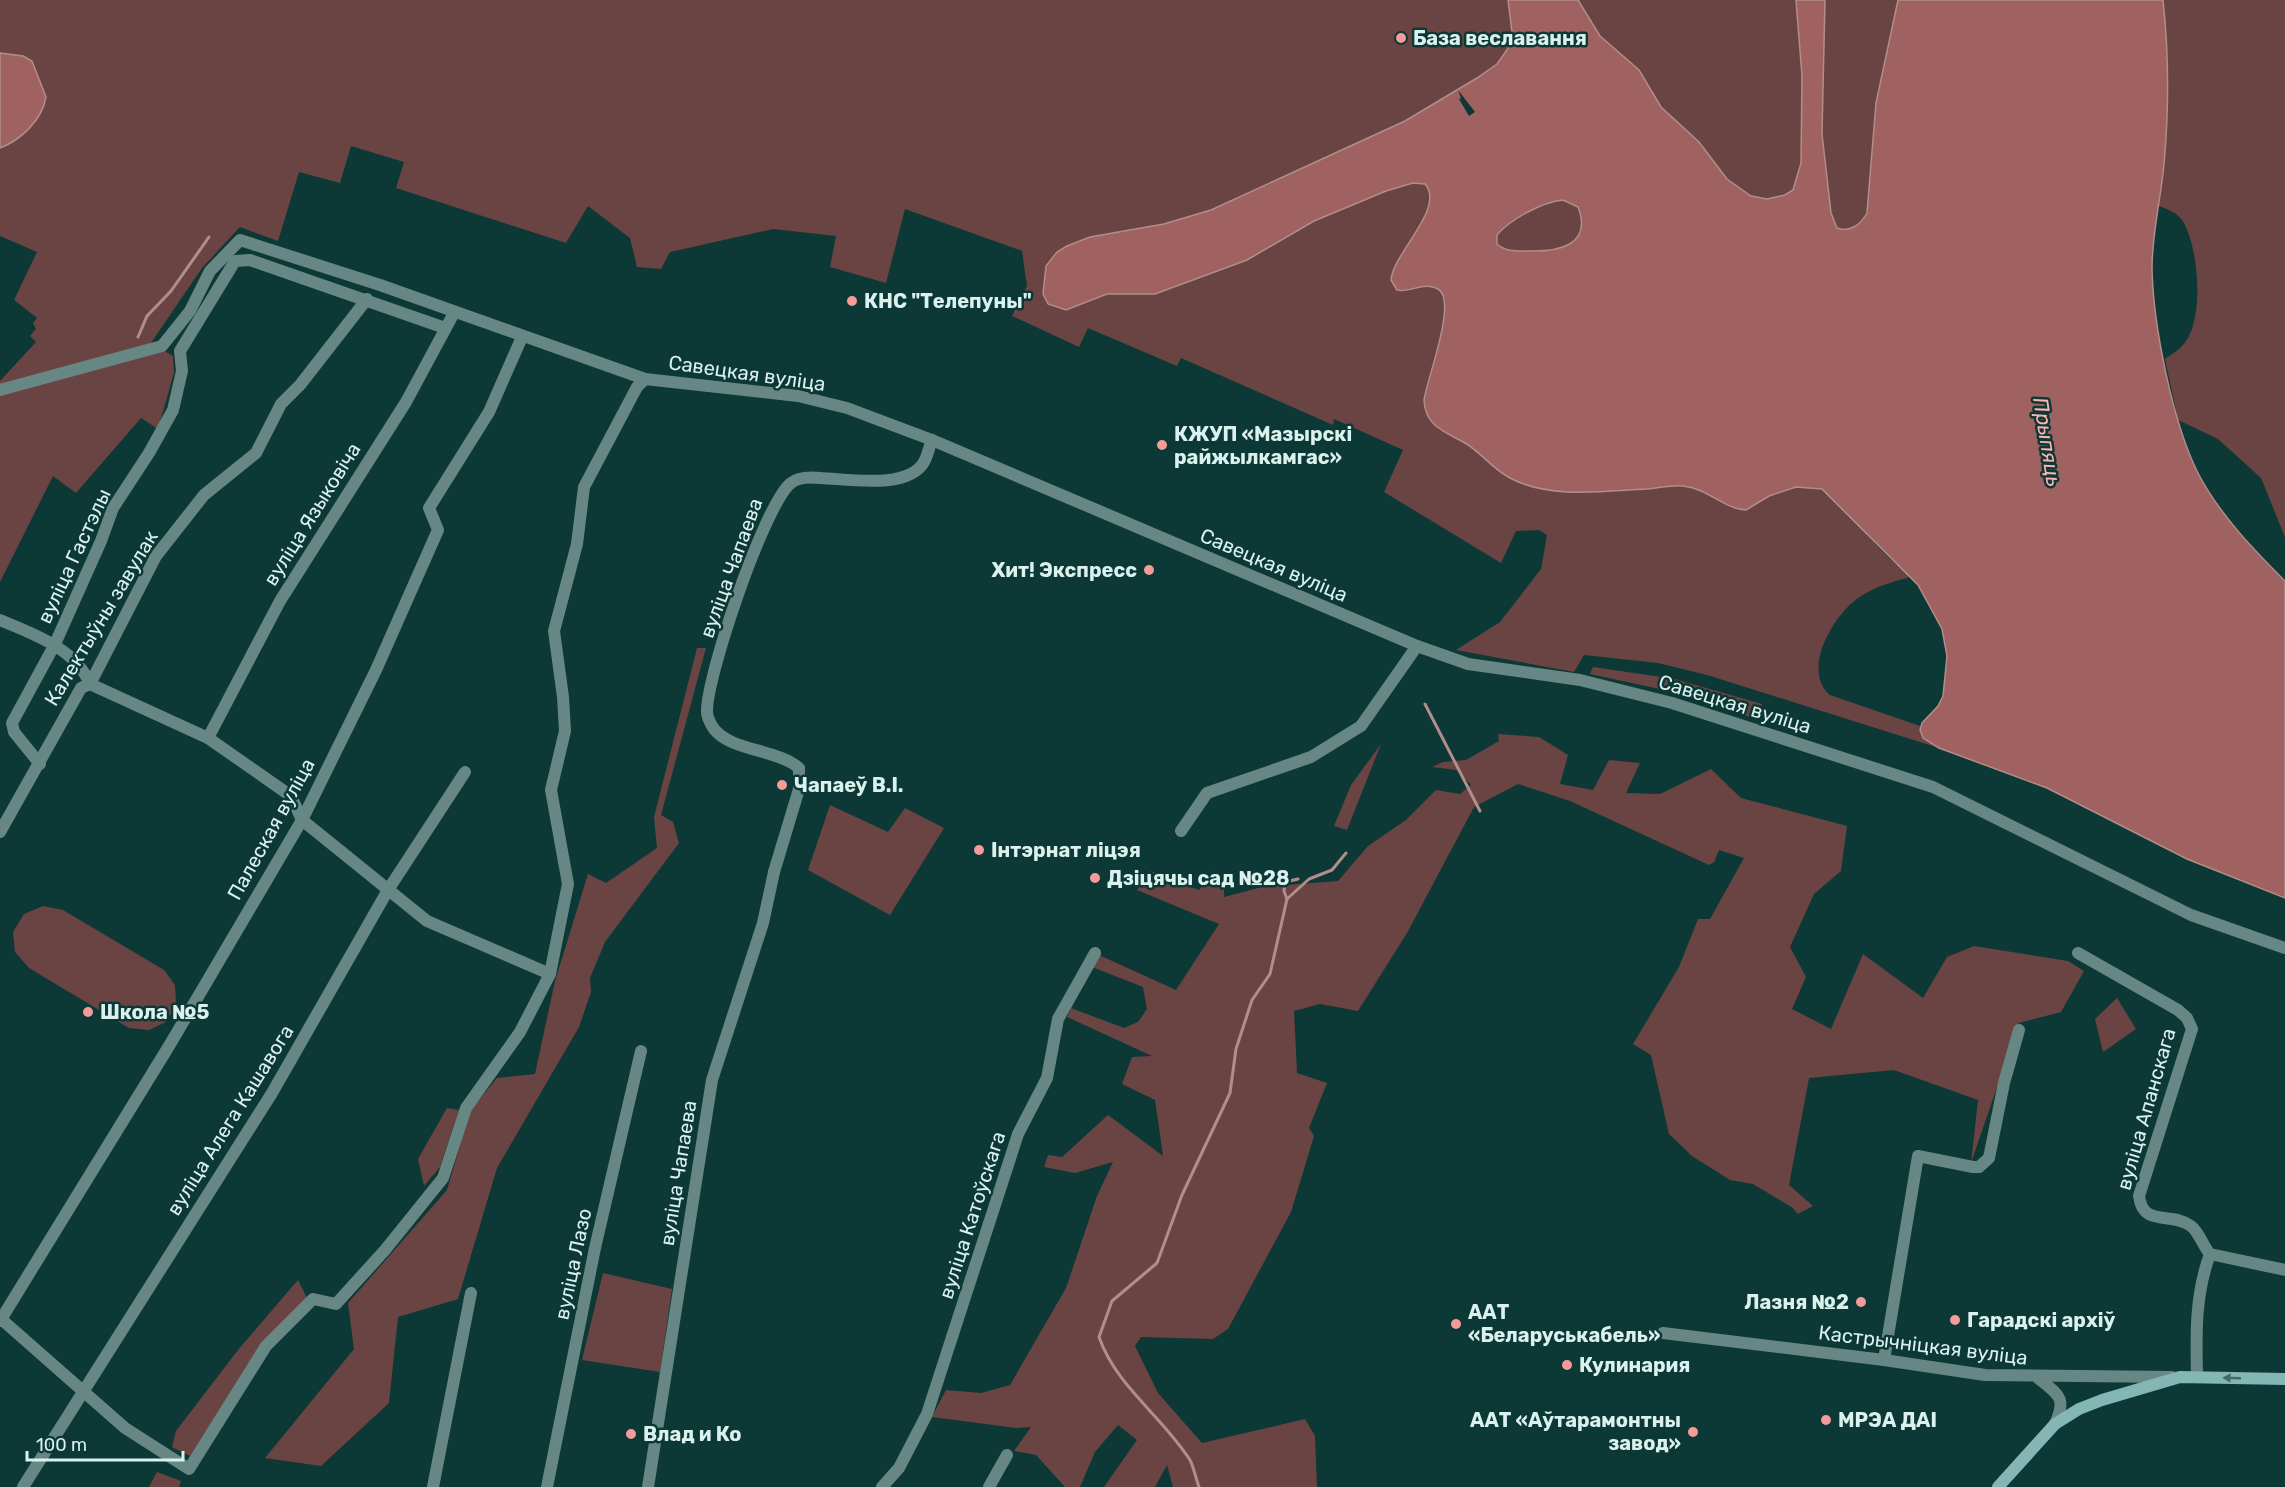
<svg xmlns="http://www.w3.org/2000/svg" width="2285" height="1487" viewBox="0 0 2285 1487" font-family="Rubik,sans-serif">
  <rect width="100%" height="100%" fill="#0c3836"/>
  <g fill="#6a4443">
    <path d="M0,0H1898L1876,103L1869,207L1864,218L1830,495L1883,552L1910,577C1892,582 1874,587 1858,598C1833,616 1801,670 1830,695L1920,726L1923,738L1939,748L1707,675L1658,663L1584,655L1574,672L1456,650L1500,622L1541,569L1547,535L1539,530L1516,531L1501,563L1384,492L1403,450L1334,419L1333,425L1181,358L1177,366L1088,328L1079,347L1012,316L1027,286L1022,251L905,209L886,283L830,267L836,236L773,229L670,252L661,269L637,267L630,238L588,206L566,243L396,188L404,162L351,146L340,183L299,172L278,241L240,227L202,268L151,343L173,356L174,373L158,429L141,418L76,493L53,476L0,582V381L36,342L30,336L36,329L33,323L37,318L14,300L37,252L0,236Z"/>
    <path d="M2163,0H2285V537L2261,478L2218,439L2178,420L2165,359C2172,354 2181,349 2186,341C2204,316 2199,246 2182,220C2176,212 2167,209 2159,206C2167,137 2171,69 2163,0Z"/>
    <polygon points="697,648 706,648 661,815 673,822 679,843 605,942 590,978 591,992 579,1027 497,1168 458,1299 398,1317 389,1403 321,1466 265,1458 354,1349 348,1303 447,1190 470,1111 497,1078 535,1074 555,981 588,874 606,883 657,848 654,817"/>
    <polygon points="1593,667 1675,679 1762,704 1756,719 1669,691 1590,674"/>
    <polygon points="1498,734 1539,737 1568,755 1560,784 1593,790 1609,760 1640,763 1626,793 1660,794 1711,769 1741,798 1847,826 1841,871 1814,894 1790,947 1806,977 1792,1009 1831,1029 1863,954 1923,998 1947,957 1974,946 2068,961 2084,971 2061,1012 2019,1023 1971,1163 1978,1100 1894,1070 1809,1078 1789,1185 1813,1206 1798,1214 1793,1208 1753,1184 1730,1180 1692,1156 1669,1134 1651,1055 1633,1044 1679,967 1698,919 1710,919 1744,858 1719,850 1714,862 1709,865 1570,801 1518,784 1474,807 1407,933 1358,1011 1320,1004 1294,1011 1297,1073 1327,1083 1309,1128 1314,1136 1291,1212 1228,1329 1213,1339 1141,1337 1135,1346 1158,1393 1202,1443 1305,1419 1315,1436 1317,1487 1173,1487 1167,1465 1155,1487 1104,1487 1137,1440 1118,1425 1095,1452 1080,1487 1065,1487 1036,1455 1014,1451 1031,1427 1016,1428 932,1417 946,1390 981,1393 1010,1385 1066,1288 1097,1196 1113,1162 1075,1173 1044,1167 1048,1155 1062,1157 1108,1115 1163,1156 1155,1100 1122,1084 1132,1057 1152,1056 1067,1017 1071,1008 1124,1028 1138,1022 1147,1009 1143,987 1092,967 1099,955 1176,990 1219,924 1137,890 1151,871 1199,890 1214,871 1224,879 1224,897 1262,887 1338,881 1368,846 1406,820 1436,790 1460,794 1471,785 1457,770 1432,767 1443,762 1466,760 1499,741"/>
    <polygon points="1381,744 1347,830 1334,826 1351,785"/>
    <polygon points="830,805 888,832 905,808 944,828 890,915 808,870"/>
    <polygon points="43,906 63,910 164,970 175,985 176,1005 166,1022 149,1030 129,1028 29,968 15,952 13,932 24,914"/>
    <polygon points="2117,998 2136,1029 2103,1052 2095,1019"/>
    <polygon points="447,1108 459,1110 440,1167 424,1186 418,1159"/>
    <polygon points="603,1273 672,1289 660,1372 582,1360"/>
    <polygon points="298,1280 308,1300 261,1344 190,1456 172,1447 176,1431 238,1350"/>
    <polygon points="157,1472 181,1481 179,1487 149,1487"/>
  </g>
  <g fill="#9f6261" stroke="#b18d8b" stroke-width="1.5" fill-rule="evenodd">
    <path d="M1508,0H1578L1600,36L1639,70L1661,107L1699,142L1727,179L1751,196L1767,199L1785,195L1793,190L1801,163L1802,76L1796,0H1825L1822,134L1831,213L1837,228C1850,233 1861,224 1867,213L1876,103L1898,0H2163C2169,55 2169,109 2164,164C2161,198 2152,233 2152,268C2153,325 2173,425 2199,475C2220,515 2254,550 2285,581V898L2187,859L2047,788L1939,748L1923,738L1920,730L1922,723L1938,706L1943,696L1947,656L1942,629L1918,585L1822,489L1796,487L1769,496L1746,510C1724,509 1707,488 1683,486C1671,485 1659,488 1647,489C1604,491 1551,499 1512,479C1493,470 1482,453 1465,443C1446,432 1425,427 1424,400C1427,379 1458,300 1438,289C1425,281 1410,293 1397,290L1391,280C1393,253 1446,208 1425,184L1413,183L1386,191L1314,221L1247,260L1155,294H1107L1066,310L1048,304L1043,294L1046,266L1057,252L1067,246L1090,237L1164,224L1211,210L1405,121L1477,78L1497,64L1509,47L1512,32ZM1563,200L1578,207C1593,246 1557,252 1528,251C1517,251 1506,252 1497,244V235C1510,219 1543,202 1563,200Z"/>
    <path d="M0,53L23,56L32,61L46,97C42,120 21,140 0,148Z"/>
  </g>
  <polygon fill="#0c3836" points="1458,90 1475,112 1469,116 1459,99 1461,98"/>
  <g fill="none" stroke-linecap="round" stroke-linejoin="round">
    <g stroke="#b18d8b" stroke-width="3">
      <polyline points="138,337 147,316 171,291 209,237"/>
      <polyline points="1425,704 1480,811"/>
      <polyline points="1287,899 1284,891 1285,882 1298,879"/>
      <path d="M1199,1487C1196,1479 1194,1468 1190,1460C1162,1416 1116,1386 1099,1337L1112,1301L1157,1263L1182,1195L1230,1093L1236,1049L1252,1000L1270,974L1287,899L1309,879L1332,870L1346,853"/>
    </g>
    <g stroke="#678784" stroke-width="12">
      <path d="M0,620C33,634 75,648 90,684"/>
      <polyline points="90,684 156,556 204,495 256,453 281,404 300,385 367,299"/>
      <polyline points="208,738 291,796 302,820 427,921 550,974"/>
      <polyline points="40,764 14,732 12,723 55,644 101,541 113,508 149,453 173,410 182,371 180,351 235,261 250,260 445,328"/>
      <polyline points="1181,831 1207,793 1311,757 1361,726 1417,646"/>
      <path d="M774,872L799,789V768C777,749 731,751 714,729C711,725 707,717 707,712C706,677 765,503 791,483C798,477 812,477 821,478C848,479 908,490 924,462C928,455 929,447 932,440"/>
      <path d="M2078,953L2178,1010L2187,1018L2192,1029L2139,1196C2143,1228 2171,1211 2191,1226C2199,1232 2203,1246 2210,1254L2285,1270"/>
      <polyline points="1,1319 125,1428 189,1469 266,1346 313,1299 336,1304 385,1250 443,1178 466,1108 520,1032 550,974 568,884 551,790 565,731 563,697 554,631 577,544 584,487 637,387 645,379"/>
      <polyline points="0,1321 169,1046 302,820 376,670 438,530 429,508 489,412 522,337"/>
      <polyline points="1663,1333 1884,1360 1985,1375 2172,1377"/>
      <polyline points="1884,1360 1918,1156 1973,1167 1979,1167 1989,1158 2004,1083 2019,1030"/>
      <path d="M2197,1377C2196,1334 2195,1295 2210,1254"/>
      <path d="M2038,1378C2059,1395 2067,1398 2055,1424"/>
      <polyline points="23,1487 272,1093 388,890 465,772"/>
      <polyline points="433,1487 471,1293"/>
      <polyline points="547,1487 595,1248 641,1051"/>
      <polyline points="882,1487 899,1468 927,1414 1018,1134 1047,1078 1058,1019 1095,953"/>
      <polyline points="989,1487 1007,1455"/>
    </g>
    <g stroke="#678784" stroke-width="12">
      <polyline points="0,390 162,346 190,311 210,271 240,240 380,285 645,379 798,396 847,408 932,440 1417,646 1468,664 1580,680 1672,703 1933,787 2191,915 2285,948"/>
      <polyline points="0,832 81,688 90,684 208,738 280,601 406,402 454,313"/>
      <polyline points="648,1487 712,1080 763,923 774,872"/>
    </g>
    <polyline stroke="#84b7b3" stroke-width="12" points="1998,1487 2055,1424 2079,1409 2102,1400 2180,1377 2285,1379"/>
  </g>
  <defs><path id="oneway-solid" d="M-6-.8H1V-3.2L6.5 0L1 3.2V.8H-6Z" transform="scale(1.5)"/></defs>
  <use fill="#3c6b68" href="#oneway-solid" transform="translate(2232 1378) rotate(-178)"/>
  <g fill="#f59b99" stroke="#0c3836" stroke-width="2">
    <circle cx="1401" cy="38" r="6"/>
    <circle cx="852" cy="301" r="6"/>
    <circle cx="1162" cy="445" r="6"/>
    <circle cx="1149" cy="570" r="6"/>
    <circle cx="782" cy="785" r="6"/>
    <circle cx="979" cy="850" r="6"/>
    <circle cx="1095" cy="878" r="6"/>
    <circle cx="88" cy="1012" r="6"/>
    <circle cx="1861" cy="1302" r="6"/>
    <circle cx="1955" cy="1320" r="6"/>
    <circle cx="1456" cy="1324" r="6"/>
    <circle cx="1567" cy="1365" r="6"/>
    <circle cx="1826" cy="1420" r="6"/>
    <circle cx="1693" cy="1432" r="6"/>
    <circle cx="631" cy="1434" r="6"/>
  </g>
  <g text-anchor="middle" stroke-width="5" stroke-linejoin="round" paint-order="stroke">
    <g font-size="20" font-weight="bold" fill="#daf1ee" stroke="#0c3836" text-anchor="start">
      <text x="1413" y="45">База веславання</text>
      <text x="864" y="308">КНС "Телепуны"</text>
      <text x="1174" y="441">КЖУП «Мазырскі<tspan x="1174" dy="23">райжылкамгас»</tspan></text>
      <text x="1137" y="577" text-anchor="end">Хит! Экспресс</text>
      <text x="794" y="792">Чапаеў В.І.</text>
      <text x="991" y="857">Інтэрнат ліцэя</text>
      <text x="1107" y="885">Дзіцячы сад №28</text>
      <text x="100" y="1019">Школа №5</text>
      <text x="1849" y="1309" text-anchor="end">Лазня №2</text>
      <text x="1468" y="1319">ААТ<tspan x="1468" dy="23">«Беларуськабель»</tspan></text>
      <text x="1967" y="1327">Гарадскі архіў</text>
      <text x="1579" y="1372">Кулинария</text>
      <text x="1681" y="1427" text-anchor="end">ААТ «Аўтарамонтны<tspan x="1681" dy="23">завод»</tspan></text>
      <text x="1838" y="1427">МРЭА ДАІ</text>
      <text x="643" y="1441">Влад и Ко</text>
    </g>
    <g font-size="20" fill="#daf1ee" stroke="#0c3836">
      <text transform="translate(747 373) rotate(8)" y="7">Савецкая вуліца</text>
      <text transform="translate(312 514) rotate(-58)" y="7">вуліца Языковіча</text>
      <text transform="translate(74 556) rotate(-65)" y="7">вуліца Гастэлы</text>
      <text transform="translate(1274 565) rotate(23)" y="7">Савецкая вуліца</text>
      <text transform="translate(731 568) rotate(-70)" y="7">вуліца Чапаева</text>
      <text transform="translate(101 618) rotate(-59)" y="7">Калектыўны завулак</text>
      <text transform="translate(1735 704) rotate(17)" y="7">Савецкая вуліца</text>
      <text transform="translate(271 829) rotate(-61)" y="7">Палеская вуліца</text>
      <text transform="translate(2146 1109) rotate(-74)" y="7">вуліца Апанскага</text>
      <text transform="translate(230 1120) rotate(-58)" y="7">вуліца Алега Кашавога</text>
      <text transform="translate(678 1173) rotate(-81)" y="7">вуліца Чапаева</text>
      <text transform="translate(972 1215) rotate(-72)" y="7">вуліца Катоўскага</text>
      <text transform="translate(573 1264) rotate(-78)" y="7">вуліца Лазо</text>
      <text transform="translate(1923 1345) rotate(7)" y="7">Кастрычніцкая вуліца</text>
    </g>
    <g font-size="21" font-style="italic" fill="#fdb3b0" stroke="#0c3836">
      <text transform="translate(2047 442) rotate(81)" y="7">Прыпяць</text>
    </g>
  </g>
  <path d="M27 1451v9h156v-9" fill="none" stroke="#daf1ee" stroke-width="3"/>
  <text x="36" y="1451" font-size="18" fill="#daf1ee" stroke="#0c3836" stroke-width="4.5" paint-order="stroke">100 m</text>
</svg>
